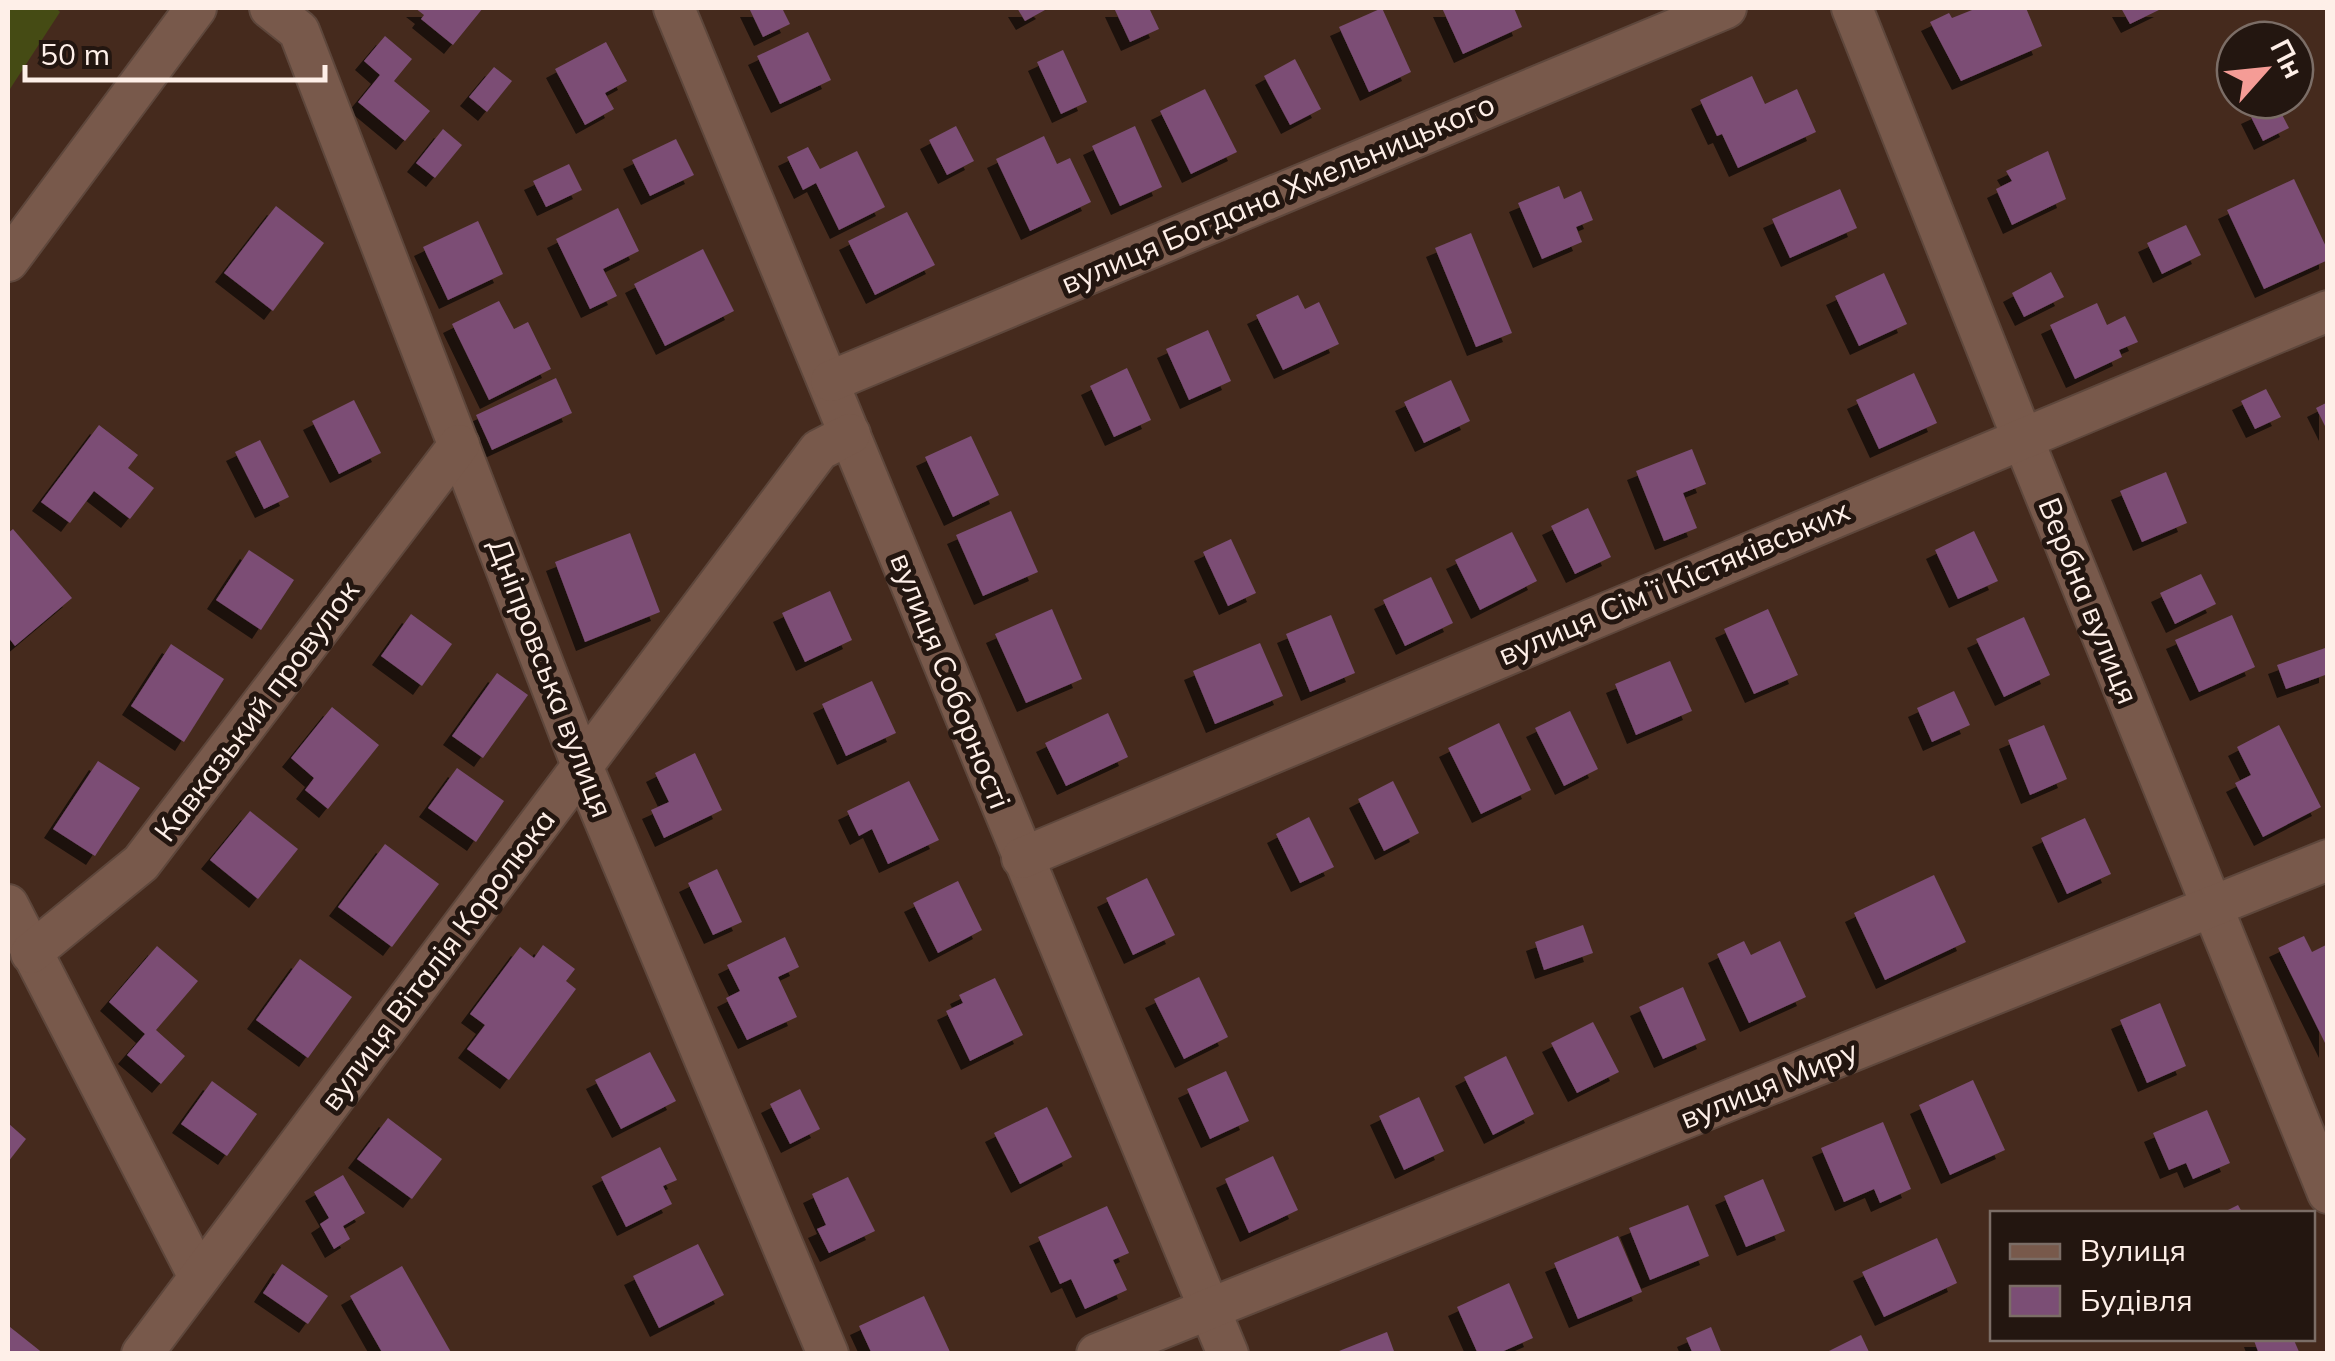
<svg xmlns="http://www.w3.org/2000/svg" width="2335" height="1361" viewBox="0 0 2335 1361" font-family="Mulish,sans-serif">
  <defs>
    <filter id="shadow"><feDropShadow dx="-9" dy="9" stdDeviation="0" flood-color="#0009"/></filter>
  </defs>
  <rect width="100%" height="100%" fill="#452a1d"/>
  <polygon fill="#454b14" points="8,8 56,8 60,12 8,92"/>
  <g fill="#7b4e75" filter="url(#shadow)">
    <polygon points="415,8 483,8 453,45 421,19 424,15"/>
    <polygon points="749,8 782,8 790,24 763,37"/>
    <polygon points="1017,8 1043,8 1045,10 1025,21"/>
    <polygon points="1114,8 1149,8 1159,29 1130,42"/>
    <polygon points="1382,8 1411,72 1369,92 1339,27"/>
    <polygon points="1442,8 1514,8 1522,27 1463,54"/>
    <polygon points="1977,8 2026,8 2042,46 1961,81 1930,22 1949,13 1952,18"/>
    <polygon points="2121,8 2163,8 2130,24"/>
    <polygon points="808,32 831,80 780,104 757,56"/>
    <polygon points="385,36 412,59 394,81 430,111 405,141 358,102 380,75 364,61"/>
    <polygon points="606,42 627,81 605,93 614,109 585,125 555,69"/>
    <polygon points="1063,50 1087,102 1061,114 1037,62"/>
    <polygon points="1295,59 1321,109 1290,125 1264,76"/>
    <polygon points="494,67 512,81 487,112 469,97"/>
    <polygon points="1752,76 1765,104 1797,89 1816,132 1738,168 1722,134 1717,136 1700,100"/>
    <polygon points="1205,89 1237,152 1191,174 1160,111"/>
    <polygon points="2276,103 2289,128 2263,141 2250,115"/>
    <polygon points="956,126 974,161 947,175 929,140"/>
    <polygon points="1135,126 1162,187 1120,206 1092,146"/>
    <polygon points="443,129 462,145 435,178 416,163"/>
    <polygon points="1044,136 1057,164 1070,158 1091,202 1030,231 996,159"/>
    <polygon points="676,139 694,175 650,196 632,160"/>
    <polygon points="808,147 820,169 857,151 885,207 839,230 816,183 803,190 787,157"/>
    <polygon points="2048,151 2066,199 2012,225 1996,189 2012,181 2006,171"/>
    <polygon points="569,164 582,190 546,207 533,181"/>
    <polygon points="2294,179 2328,251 2328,260 2264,289 2227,210"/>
    <polygon points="1559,186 1564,199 1581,191 1593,220 1576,227 1582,242 1542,259 1518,203"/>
    <polygon points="1840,189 1857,228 1790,258 1772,219"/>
    <polygon points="276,206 324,243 273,311 224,273"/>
    <polygon points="618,208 639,251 603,269 617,296 590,309 556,239"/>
    <polygon points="907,212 935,265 875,295 848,241"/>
    <polygon points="478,221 503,274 448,300 423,247"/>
    <polygon points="2186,225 2201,255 2162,274 2147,243"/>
    <polygon points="1471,233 1512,333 1476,347 1435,248"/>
    <polygon points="703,249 734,311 665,346 634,284"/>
    <polygon points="2051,272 2064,297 2024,317 2012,293"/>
    <polygon points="1884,273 1907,324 1859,346 1835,296"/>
    <polygon points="1298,295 1305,309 1319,302 1339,344 1283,370 1256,315"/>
    <polygon points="499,301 514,329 528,322 551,369 489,400 452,324"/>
    <polygon points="2097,303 2107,325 2125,316 2138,342 2119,350 2122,357 2075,379 2050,325"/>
    <polygon points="1208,330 1231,381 1189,400 1166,349"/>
    <polygon points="1127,368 1151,420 1114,437 1090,386"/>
    <polygon points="1914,373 1937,423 1879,449 1856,400"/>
    <polygon points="556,378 572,413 492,450 476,415"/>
    <polygon points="1451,380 1470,421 1424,443 1404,402"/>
    <polygon points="2266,389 2281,417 2255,429 2241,401"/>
    <polygon points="354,400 381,453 339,474 312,421"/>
    <polygon points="2328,402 2328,432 2316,408"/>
    <polygon points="99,425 138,455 128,468 154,488 130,519 94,491 70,523 41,502"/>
    <polygon points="971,436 999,495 953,517 925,457"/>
    <polygon points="260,440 289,497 264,509 235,452"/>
    <polygon points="1692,449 1706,484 1683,493 1697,528 1664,541 1636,471"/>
    <polygon points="2166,472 2187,523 2142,542 2120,491"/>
    <polygon points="1588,508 1611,557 1575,574 1551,526"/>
    <polygon points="1011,511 1038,572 983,596 956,535"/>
    <polygon points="13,529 72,598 15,646 8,637 8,533"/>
    <polygon points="1974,531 1998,581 1958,599 1935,550"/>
    <polygon points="1512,532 1537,581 1480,610 1455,560"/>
    <polygon points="630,533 660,612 585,642 555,562"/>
    <polygon points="1231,539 1256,593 1228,606 1203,552"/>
    <polygon points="249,550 294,580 261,630 216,600"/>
    <polygon points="2201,574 2216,604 2175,624 2160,593"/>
    <polygon points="1431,577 1453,623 1405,646 1383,600"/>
    <polygon points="830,591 852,640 805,662 782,613"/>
    <polygon points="1052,609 1082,679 1026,703 995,634"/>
    <polygon points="1768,609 1798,675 1754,694 1724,629"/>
    <polygon points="411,614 452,644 422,686 381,656"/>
    <polygon points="1331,615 1355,673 1310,692 1286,634"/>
    <polygon points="2232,615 2255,667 2199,692 2175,640"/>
    <polygon points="2024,617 2050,675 2004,697 1976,639"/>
    <polygon points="1260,643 1283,696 1215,724 1193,671"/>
    <polygon points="171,644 224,679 184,742 131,706"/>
    <polygon points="2328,647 2328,674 2286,689 2277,665"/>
    <polygon points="1670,661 1692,711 1636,735 1615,684"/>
    <polygon points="497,673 528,695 483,758 452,736"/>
    <polygon points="872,681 896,733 846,756 822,704"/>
    <polygon points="1954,691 1970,725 1932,742 1917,708"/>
    <polygon points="332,707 379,745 328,809 305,790 314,778 291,758"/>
    <polygon points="1570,711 1598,769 1564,786 1535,728"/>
    <polygon points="1108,713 1128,757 1066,786 1045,743"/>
    <polygon points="1499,723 1531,790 1481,814 1448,748"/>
    <polygon points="2044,725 2067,779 2030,795 2008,740"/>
    <polygon points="2279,725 2321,807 2263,837 2235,783 2251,775 2237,747"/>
    <polygon points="695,753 722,810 664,838 651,810 669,802 655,773"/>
    <polygon points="98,761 140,788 95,856 53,829"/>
    <polygon points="457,768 504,801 476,842 428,808"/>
    <polygon points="909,781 939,840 888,864 872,829 859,836 847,811"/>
    <polygon points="1393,781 1419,833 1384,851 1358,799"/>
    <polygon points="250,811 298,849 258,899 210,860"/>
    <polygon points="1309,817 1334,867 1300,883 1276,834"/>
    <polygon points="2085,818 2111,874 2067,894 2041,838"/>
    <polygon points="385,844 439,884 392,947 338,907"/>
    <polygon points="717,869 742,922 713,935 688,883"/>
    <polygon points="1934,875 1966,942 1885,980 1854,913"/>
    <polygon points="1147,878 1175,935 1133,955 1106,898"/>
    <polygon points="958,881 982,930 938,953 913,903"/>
    <polygon points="1583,925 1593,953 1544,970 1535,942"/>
    <polygon points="2304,936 2312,952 2328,944 2328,1049 2278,948"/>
    <polygon points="785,937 799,967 778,977 797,1017 747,1040 726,998 740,991 727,965"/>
    <polygon points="1744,941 1751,955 1780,941 1806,997 1749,1023 1717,954"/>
    <polygon points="543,945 575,969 566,981 576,989 509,1080 467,1049 485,1025 470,1014 520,947 534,958"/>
    <polygon points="157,946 198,981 156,1030 185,1056 161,1084 127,1055 145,1034 109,1002"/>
    <polygon points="300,959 352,997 308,1058 256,1020"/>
    <polygon points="1199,977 1228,1037 1184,1059 1154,999"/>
    <polygon points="995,978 1023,1035 970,1061 946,1011 963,1003 959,995"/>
    <polygon points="1683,987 1706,1040 1663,1059 1639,1007"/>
    <polygon points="2160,1003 2186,1066 2147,1083 2120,1020"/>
    <polygon points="1593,1022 1619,1072 1577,1093 1551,1043"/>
    <polygon points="650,1052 676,1101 621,1129 595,1080"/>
    <polygon points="1506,1056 1534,1114 1493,1135 1464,1077"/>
    <polygon points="1226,1071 1249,1121 1210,1139 1187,1089"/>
    <polygon points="1973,1080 2005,1150 1950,1175 1919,1105"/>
    <polygon points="212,1081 257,1114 227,1156 181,1124"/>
    <polygon points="800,1089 820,1129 790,1144 770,1104"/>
    <polygon points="1419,1097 1444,1151 1404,1170 1379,1116"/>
    <polygon points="1047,1107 1072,1157 1020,1184 994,1133"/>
    <polygon points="2207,1110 2230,1163 2193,1179 2186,1163 2169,1170 2153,1133"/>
    <polygon points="388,1118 442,1159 412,1199 357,1159"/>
    <polygon points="1883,1122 1911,1189 1880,1203 1874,1189 1844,1202 1821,1148"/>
    <polygon points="8,1123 26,1139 8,1162"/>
    <polygon points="660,1147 677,1180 663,1186 672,1204 626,1227 601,1177"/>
    <polygon points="1273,1156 1298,1210 1249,1233 1225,1179"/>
    <polygon points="343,1175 365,1213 343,1226 350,1239 334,1249 320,1224 329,1218 314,1192"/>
    <polygon points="848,1177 875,1231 829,1253 817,1229 826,1225 812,1194"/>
    <polygon points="1763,1179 1785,1231 1746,1247 1724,1196"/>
    <polygon points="1688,1205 1709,1256 1650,1280 1629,1228"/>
    <polygon points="2238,1205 2243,1214 2220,1214"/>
    <polygon points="1107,1206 1129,1253 1113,1260 1127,1290 1085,1309 1071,1279 1060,1284 1038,1237"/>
    <polygon points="1618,1236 1642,1292 1578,1319 1554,1263"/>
    <polygon points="1937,1238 1957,1283 1884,1317 1862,1272"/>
    <polygon points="698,1244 724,1295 659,1328 633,1276"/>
    <polygon points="282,1264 328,1296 308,1324 263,1293"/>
    <polygon points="402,1266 452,1354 383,1354 350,1296"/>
    <polygon points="1509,1283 1533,1338 1497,1354 1478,1354 1457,1307"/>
    <polygon points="924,1296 951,1354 872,1354 859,1326"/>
    <polygon points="10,1327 44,1354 8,1354"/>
    <polygon points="1711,1327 1722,1354 1693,1354 1686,1338"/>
    <polygon points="1387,1332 1395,1354 1334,1354 1334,1353"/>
    <polygon points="1861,1335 1870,1354 1823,1354"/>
    <polygon points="2253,1338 2293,1338 2300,1354 2259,1354"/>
  </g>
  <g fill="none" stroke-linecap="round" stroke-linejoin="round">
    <g stroke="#5e473c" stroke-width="44">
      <g id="minor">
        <polyline points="270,8 299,31 583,768 828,1354"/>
        <path d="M674,8C861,455 1041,905 1228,1354"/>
        <polyline points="1852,8 2022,437 2328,1193"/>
        <polyline points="8,261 196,8"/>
        <polyline points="831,381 1726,8"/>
        <polyline points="1022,858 2328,311"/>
        <polyline points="8,905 199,1277"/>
        <polyline points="31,953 141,863 459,445"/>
        <polyline points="142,1354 819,450 850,434"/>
        <polyline points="1097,1354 2328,860"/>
      </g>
    </g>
    <use href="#minor" stroke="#78594b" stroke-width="40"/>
  </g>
  <g text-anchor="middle" stroke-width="10" stroke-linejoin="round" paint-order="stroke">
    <g font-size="30" fill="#feefe8" stroke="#231610">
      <text transform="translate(1278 194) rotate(-23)" y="10">вулиця Богдана Хмельницького</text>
      <text transform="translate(1674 583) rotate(-23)" y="10">вулиця Сімʼї Кістяківських</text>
      <text transform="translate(2088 601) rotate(68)" y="10">Вербна вулиця</text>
      <text transform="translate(550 678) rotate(69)" y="10">Дніпровська вулиця</text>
      <text transform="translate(950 681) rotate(68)" y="10">вулиця Соборності</text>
      <text transform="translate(257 711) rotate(-53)" y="10">Кавказький провулок</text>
      <text transform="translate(438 960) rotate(-53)" y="10">вулиця Віталія Королюка</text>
      <text transform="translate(1769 1085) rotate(-22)" y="10">вулиця Миру</text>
    </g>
  </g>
  <rect width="2335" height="1361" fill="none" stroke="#feefe8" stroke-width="20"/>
  <rect x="1990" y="1211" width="325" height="130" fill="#231610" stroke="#7b6d66" stroke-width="2.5"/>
  <rect x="2010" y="1244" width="50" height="15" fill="#78594b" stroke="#7b6d66" stroke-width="2.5"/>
  <text x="2080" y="1261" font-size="30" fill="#feefe8">Вулиця</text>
  <rect x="2010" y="1286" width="50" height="30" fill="#7b4e75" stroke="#7b6d66" stroke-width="2.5"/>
  <text x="2080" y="1311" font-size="30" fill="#feefe8">Будівля</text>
  <g transform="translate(2265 70) rotate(63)"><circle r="48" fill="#231610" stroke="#7b6d66" stroke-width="2.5"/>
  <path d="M0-8L18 38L0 25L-18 38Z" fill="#f59c96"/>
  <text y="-15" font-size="28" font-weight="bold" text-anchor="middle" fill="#feefe8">Пн</text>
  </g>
  <path d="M25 65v15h300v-15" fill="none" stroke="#feefe8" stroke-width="5"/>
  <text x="40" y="65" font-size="30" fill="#feefe8" stroke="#231610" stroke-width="8" paint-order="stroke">50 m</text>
</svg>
